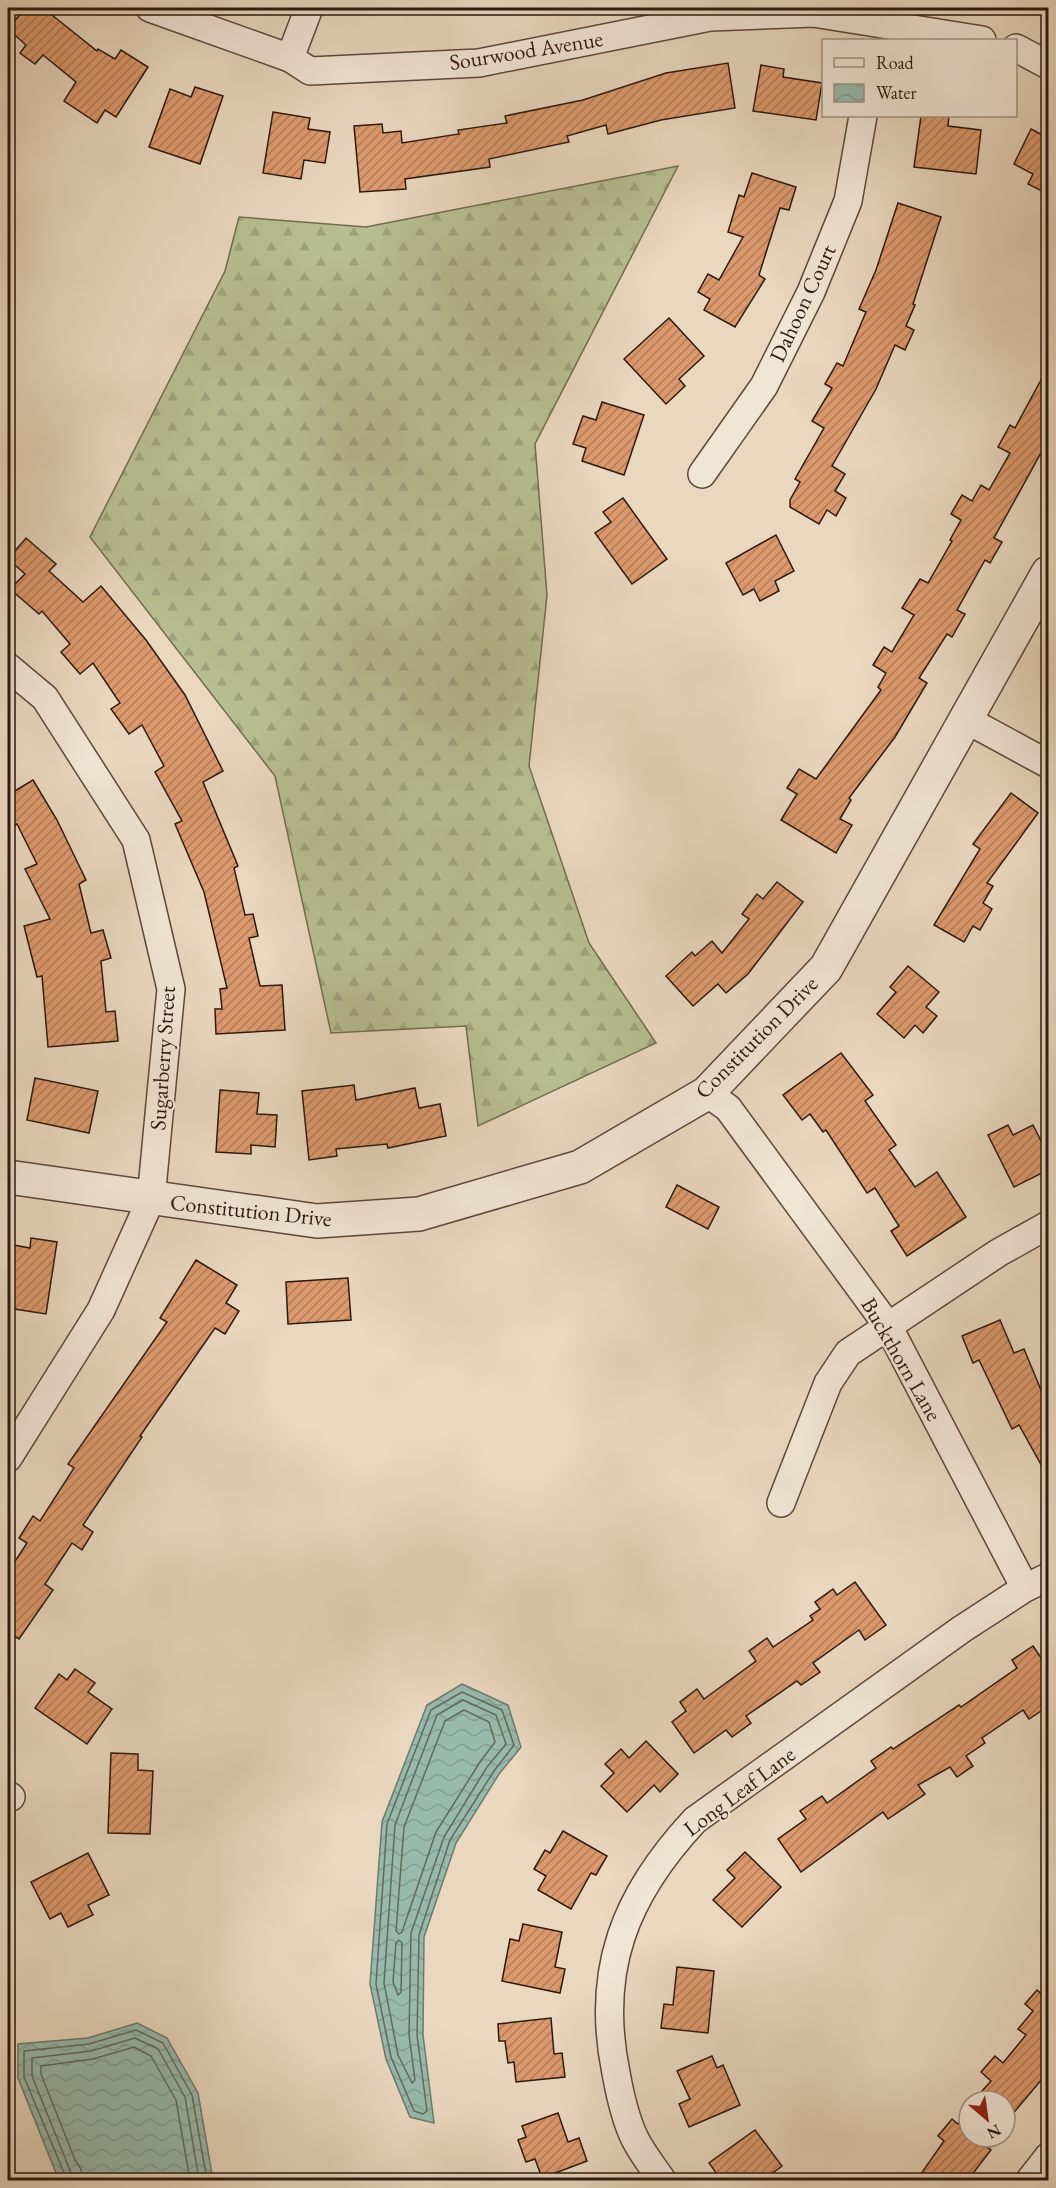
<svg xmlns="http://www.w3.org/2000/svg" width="1056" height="2188" viewBox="0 0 1056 2188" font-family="'EB Garamond',serif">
  <defs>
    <pattern id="forest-firs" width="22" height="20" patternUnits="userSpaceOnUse" patternTransform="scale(1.5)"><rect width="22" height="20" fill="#b7be91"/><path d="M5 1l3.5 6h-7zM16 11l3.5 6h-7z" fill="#9ea37c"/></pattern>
    <pattern id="water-waves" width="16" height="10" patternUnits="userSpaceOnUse" patternTransform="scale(1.5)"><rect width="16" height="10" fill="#98baad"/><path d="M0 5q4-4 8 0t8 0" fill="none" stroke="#839f94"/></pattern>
    <pattern id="building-hatch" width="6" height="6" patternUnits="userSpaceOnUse" patternTransform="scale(1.5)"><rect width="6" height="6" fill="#dd996e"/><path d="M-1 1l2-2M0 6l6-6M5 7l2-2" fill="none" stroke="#b37c59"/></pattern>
  </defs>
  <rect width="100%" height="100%" fill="#e9d7be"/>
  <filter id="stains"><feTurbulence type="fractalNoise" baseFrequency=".00333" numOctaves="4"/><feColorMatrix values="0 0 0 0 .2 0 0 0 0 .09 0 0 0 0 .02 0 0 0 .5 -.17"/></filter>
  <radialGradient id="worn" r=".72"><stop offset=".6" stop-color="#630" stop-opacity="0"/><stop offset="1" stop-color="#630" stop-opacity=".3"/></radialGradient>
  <polygon fill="url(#forest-firs)" stroke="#726c50" stroke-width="1.5" points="678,166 535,444 547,595 529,766 589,943 656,1043 478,1126 466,1026 331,1033 275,776 90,537 225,271 239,217 366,227"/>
  <g fill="url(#water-waves)" stroke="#6d7a6e" stroke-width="1.5">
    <polygon points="462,1684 508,1705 521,1747 499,1774 456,1843 424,1937 423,2035 434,2123 410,2117 386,2059 370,1984 382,1822 427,1705"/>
    <polygon points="137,2023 167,2038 198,2093 213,2180 63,2180 56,2173 18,2078 18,2044 88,2038"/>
  </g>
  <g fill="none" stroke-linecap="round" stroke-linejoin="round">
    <g stroke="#626a5e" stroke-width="1.5">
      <polygon points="462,1692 502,1710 514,1745 494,1771 450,1840 419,1935 417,2035 427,2111 423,2114 414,2111 391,2057 376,1984 387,1824 431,1710"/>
      <polygon points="463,1700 496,1715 506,1744 487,1767 444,1837 411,1933 409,2035 415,2080 412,2083 398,2055 384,1983 395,1825 437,1715"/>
      <polygon points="464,1710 489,1722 495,1742 480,1762 436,1832 402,1932 399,1934 396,1931 404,1827 445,1721"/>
      <polygon points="399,1940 402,1943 401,1992 398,1995 393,1982 396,1943"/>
      <polyline points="67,2180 24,2077 24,2051 89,2044 136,2030 163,2043 192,2095 207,2180"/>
      <polyline points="74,2180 32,2076 32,2058 91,2051 135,2038 158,2049 185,2097 199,2180"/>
      <polyline points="83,2180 81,2169 75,2160 41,2074 41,2066 93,2059 134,2047 151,2056 176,2100 190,2180"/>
    </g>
  </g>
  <g fill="url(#building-hatch)" stroke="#2c1910" stroke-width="1.5">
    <polygon points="25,8 58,8 52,15 97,51 98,49 115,59 121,50 148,67 116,117 105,110 97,123 64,101 76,82 43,55 35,64 20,53 26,45 8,29"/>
    <polygon points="728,63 735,108 661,120 608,134 606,125 567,136 569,142 489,159 490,167 405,179 406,189 360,192 354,126 382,124 383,133 401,131 402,143 459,134 458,130 507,123 505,116 583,100 666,73"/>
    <polygon points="761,65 784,69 783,77 822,83 816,120 753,111"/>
    <polygon points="195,87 223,96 200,164 149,147 170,89 191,97"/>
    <polygon points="273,112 310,118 308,129 330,132 325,163 304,160 301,179 263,173"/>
    <polygon points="921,116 949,116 948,126 981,130 976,174 914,167"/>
    <polygon points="1031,129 1048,138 1048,194 1028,184 1033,174 1014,164"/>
    <polygon points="752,173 796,187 789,210 780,208 759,275 765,279 735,327 704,310 710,299 698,292 708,274 719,280 743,237 728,232 739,195 744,197"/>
    <polygon points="898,203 941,217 913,304 915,305 906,326 914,330 905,350 895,345 876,389 832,466 845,474 835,491 846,498 836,516 827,510 819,524 790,507 790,500 800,482 795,479 824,428 812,421 832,388 825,384 837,363 843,366 866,312 859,309 876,270"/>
    <polygon points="669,318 704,356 679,379 685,386 666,404 624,359"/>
    <polygon points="1048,367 1048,440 994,538 1002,542 990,563 985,560 957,610 965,614 952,637 947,634 919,678 927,683 895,737 849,798 851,800 840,819 852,825 836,853 781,820 797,794 787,788 799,769 816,779 881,690 878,687 886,673 873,665 884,647 892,652 914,615 902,608 920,579 928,583 952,541 950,540 961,520 951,514 962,495 972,501 981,485 989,490 1010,453 998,447 1010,425 1015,428"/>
    <polygon points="602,402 644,415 624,475 582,461 586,448 573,444 583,416 596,420"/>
    <polygon points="623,498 667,559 632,584 595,533 611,522 603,512"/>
    <polygon points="776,535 794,571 775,581 779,591 760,601 754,589 743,595 726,563"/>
    <polygon points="26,538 56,564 49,571 83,602 101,586 146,640 185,695 223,771 203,782 238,866 234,868 245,915 253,914 258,936 249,938 260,986 282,985 285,1030 216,1034 215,1009 222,1009 220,989 227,988 204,892 175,824 182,821 155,772 164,766 142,725 129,734 111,709 120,703 93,663 80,674 61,652 70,644 42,611 39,614 10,589 25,574 8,559"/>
    <polygon points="33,780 57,820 86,880 79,884 91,933 103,930 111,958 101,961 106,1012 115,1011 118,1041 48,1047 42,976 37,977 24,926 50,919 25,869 37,864 17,824 8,829 8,795"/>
    <polygon points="1011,793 1038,813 987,883 993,886 983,903 992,909 980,930 973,926 964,942 934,925 980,849 973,844"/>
    <polygon points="777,882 803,902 748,974 726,993 718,984 693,1006 666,976 692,952 695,956 712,941 722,953 749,919 742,914 757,894 763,899"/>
    <polygon points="908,966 939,992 926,1007 937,1016 923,1033 915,1025 904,1038 877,1014 896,992 890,987"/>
    <polygon points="841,1053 873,1095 865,1101 896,1145 889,1150 915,1187 937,1172 966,1217 907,1256 891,1231 899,1226 875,1188 867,1193 826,1130 823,1132 810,1114 802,1120 783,1095"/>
    <polygon points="35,1078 98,1091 89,1133 27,1120"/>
    <polygon points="354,1085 356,1100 415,1088 419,1108 440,1104 446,1136 388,1148 387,1144 336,1149 337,1156 309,1160 302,1091"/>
    <polygon points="220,1090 259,1093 257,1114 277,1115 275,1147 251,1145 251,1154 216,1152"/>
    <polygon points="1008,1125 1013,1135 1033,1125 1048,1155 1048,1170 1014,1187 988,1135"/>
    <polygon points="677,1185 719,1207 708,1229 666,1207"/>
    <polygon points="31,1238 57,1242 46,1314 8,1308 8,1244 30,1248"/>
    <polygon points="196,1260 237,1285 226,1303 239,1311 225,1334 215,1328 140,1436 142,1437 83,1525 93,1532 82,1550 72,1543 45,1584 53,1590 19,1639 8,1632 8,1572 27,1543 19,1538 33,1516 40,1521 74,1468 68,1464 167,1322 160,1318"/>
    <polygon points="348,1278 351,1320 288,1324 286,1282"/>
    <polygon points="1000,1320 1014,1353 1024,1349 1048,1407 1048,1477 1019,1425 1012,1429 979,1360 973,1363 962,1336"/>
    <polygon points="855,1582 886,1625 865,1640 859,1630 813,1663 820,1672 801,1685 797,1681 746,1716 751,1723 732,1737 726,1730 694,1753 672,1722 686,1711 680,1702 697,1689 704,1699 756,1661 749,1651 767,1638 773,1647 813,1620 810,1616 820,1609 815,1602 833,1589 837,1595"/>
    <polygon points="1033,1646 1048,1668 1048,1693 1041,1698 1047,1707 1029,1719 1023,1710 982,1738 985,1743 966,1756 973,1766 957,1777 950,1767 918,1785 925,1794 888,1819 883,1812 801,1872 778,1839 806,1819 800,1811 822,1796 827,1803 876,1768 871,1761 891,1747 893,1749 959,1705 961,1707 1017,1668 1012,1660"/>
    <polygon points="75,1669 95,1683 88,1692 112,1709 87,1744 35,1708 59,1674 67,1680"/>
    <polygon points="646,1741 678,1774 660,1792 654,1785 627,1812 601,1786 614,1773 605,1764 621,1749 629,1758"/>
    <polygon points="111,1753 138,1754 138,1770 153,1771 150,1834 108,1833"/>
    <polygon points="563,1831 607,1856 596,1875 591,1873 571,1909 538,1890 546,1876 534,1869 545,1850 550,1853"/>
    <polygon points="745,1852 781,1887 742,1927 713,1900 735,1878 727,1870"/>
    <polygon points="88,1853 109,1895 88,1905 93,1915 68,1927 61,1913 50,1919 31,1882"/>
    <polygon points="523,1924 562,1932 555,1967 565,1969 560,1993 502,1981 510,1939 519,1941"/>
    <polygon points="677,1967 714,1971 708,2033 661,2028 664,2004 673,2005"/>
    <polygon points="1037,1990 1045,1997 1048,1992 1048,2072 1005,2123 1005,2101 973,2101 991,2081 981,2072 995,2056 1003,2063 1026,2035 1018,2029 1033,2011 1025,2004"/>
    <polygon points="551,2018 554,2054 562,2053 565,2077 516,2082 514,2062 508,2063 505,2041 499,2041 498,2024"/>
    <polygon points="712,2056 717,2068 723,2065 740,2105 689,2127 679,2104 690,2099 677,2071"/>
    <polygon points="969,2110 969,2137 993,2137 985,2146 991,2150 967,2181 916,2181 944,2141 938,2136 952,2119 958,2124"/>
    <polygon points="558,2113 568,2142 579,2138 587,2161 542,2178 535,2159 526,2162 518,2140 526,2137 522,2126"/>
    <polygon points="755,2130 782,2166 762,2181 722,2181 709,2163"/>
  </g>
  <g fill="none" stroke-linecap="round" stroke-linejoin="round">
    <g stroke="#5b483c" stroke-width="30">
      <g id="minor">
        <polyline points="150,8 290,58 310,71 479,63 710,17 813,13 982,40"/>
        <polyline points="1016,48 1048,65"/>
        <polyline points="290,58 309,8"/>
        <polyline points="702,474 764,386 811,292 848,201 863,116"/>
        <polyline points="8,667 45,698 136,840 171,989 151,1199 101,1310 8,1458"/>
        <polyline points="967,720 1048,764"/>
        <polyline points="707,1093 728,1108 888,1326 1025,1588"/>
        <polyline points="781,1503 828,1383 848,1353 998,1253 1048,1225"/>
        <polyline points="8,1795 11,1797"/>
        <path d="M662,2180C653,2167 642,2153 635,2139C625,2119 620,2095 616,2073C595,1970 625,1895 695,1820L962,1629L1025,1588L1048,1577"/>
        <polyline points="1030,2180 1048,2157"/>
      </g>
    </g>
    <g stroke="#5b483c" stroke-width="36">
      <polyline id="tertiary" points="8,1177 317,1221 419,1214 580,1167 707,1093 826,968 1048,573"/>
    </g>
    <use href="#minor" stroke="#f1e5d5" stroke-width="27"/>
    <use href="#tertiary" stroke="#f1e5d5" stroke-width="33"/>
  </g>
  <g text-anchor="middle" stroke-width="4.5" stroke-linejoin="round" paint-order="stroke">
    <g font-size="22" fill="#2c1910" stroke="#f1e5d5">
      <text transform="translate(526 50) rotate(-9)" y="8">Sourwood Avenue</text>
      <text transform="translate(802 303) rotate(-65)" y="8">Dahoon Court</text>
      <text transform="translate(756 1037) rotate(-45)" y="8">Constitution Drive</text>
      <text transform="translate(162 1058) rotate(-86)" y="8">Sugarberry Street</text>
      <text transform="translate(251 1210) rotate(6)" y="8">Constitution Drive</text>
      <text transform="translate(902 1359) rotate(60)" y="8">Buckthorn Lane</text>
      <text transform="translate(739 1791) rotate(-37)" y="8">Long Leaf Lane</text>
    </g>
  </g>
  <rect width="1056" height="2188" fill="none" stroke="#e9d7be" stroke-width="30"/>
  <rect x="9" y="9" width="1038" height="2170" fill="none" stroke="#2c1910" stroke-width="3"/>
  <rect x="15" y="15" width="1026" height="2158" fill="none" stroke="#2c1910" stroke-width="1.5"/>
  <rect x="822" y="39" width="195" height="78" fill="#f1e5d5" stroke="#a29386" stroke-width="1.5"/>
  <rect x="834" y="58" width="30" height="9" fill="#f1e5d5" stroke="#a29386" stroke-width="1.5"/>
  <text x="876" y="69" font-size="18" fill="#2c1910">Road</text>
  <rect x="834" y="84" width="30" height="18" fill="url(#water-waves)" stroke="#a29386" stroke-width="1.5"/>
  <text x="876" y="99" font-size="18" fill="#2c1910">Water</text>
  <g transform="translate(987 2119) rotate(151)"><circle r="28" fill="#f1e5d5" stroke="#a29386" stroke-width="1.5"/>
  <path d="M0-4.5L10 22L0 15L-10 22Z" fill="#8f2418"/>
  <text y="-9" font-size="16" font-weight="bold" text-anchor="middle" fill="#2c1910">N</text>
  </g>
  <rect width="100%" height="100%" filter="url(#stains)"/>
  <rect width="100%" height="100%" fill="url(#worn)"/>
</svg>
